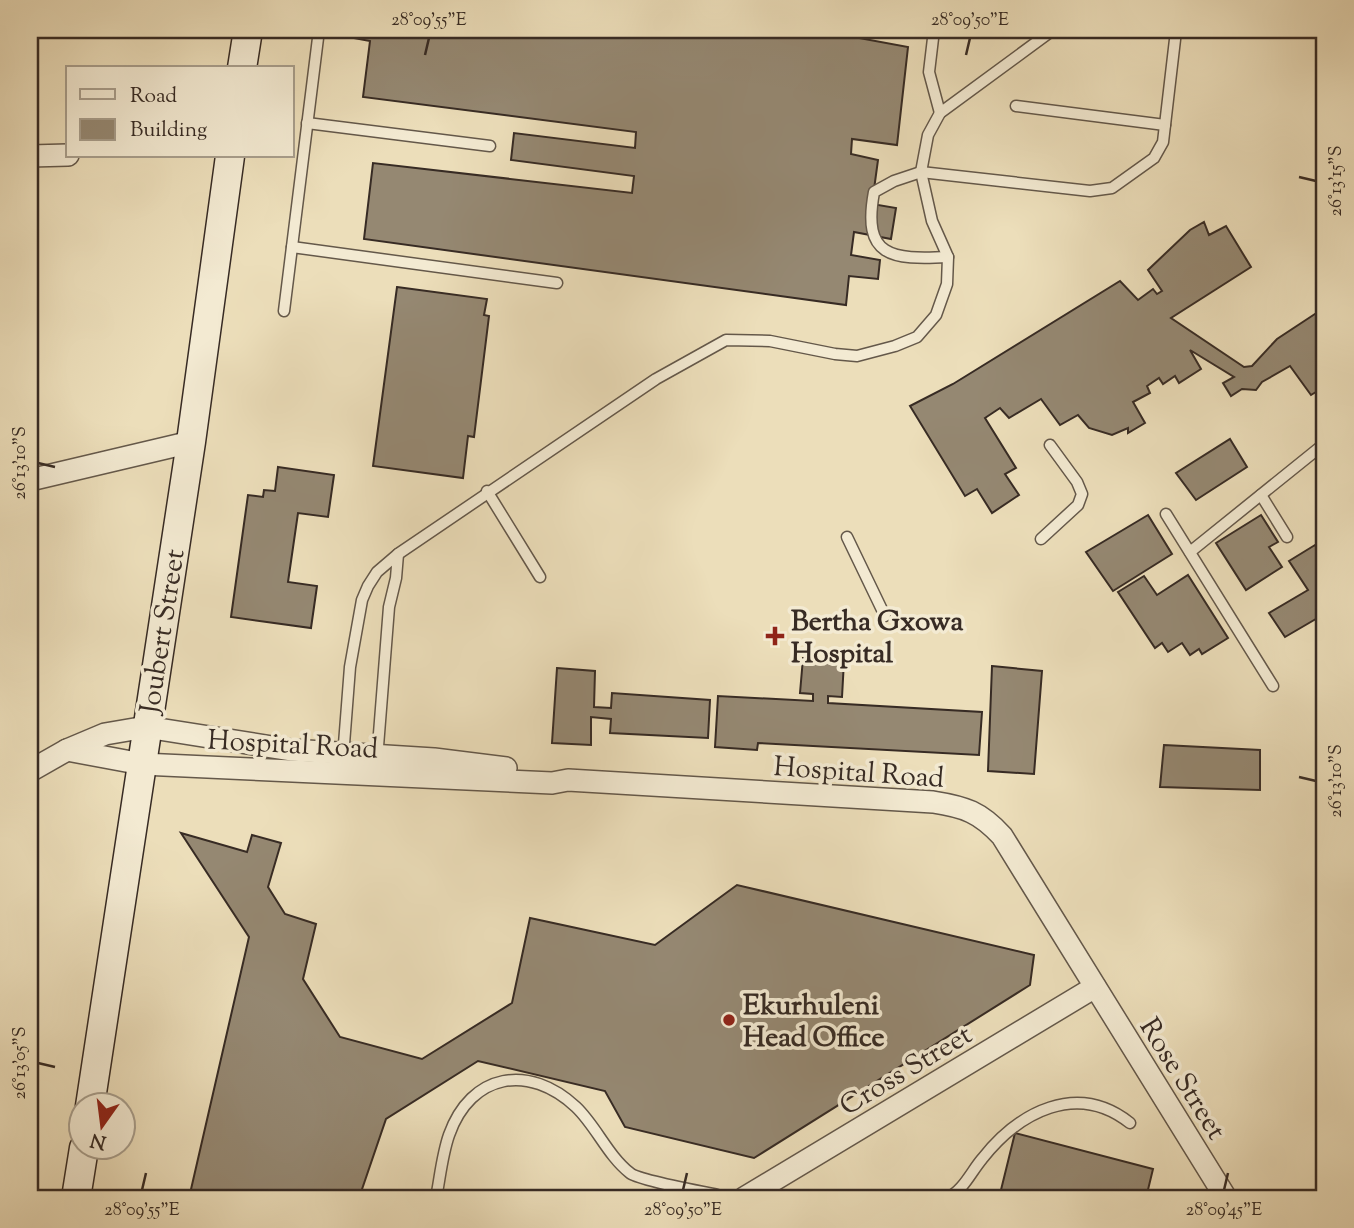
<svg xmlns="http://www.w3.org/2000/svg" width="1354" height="1228" viewBox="0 0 1354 1228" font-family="'Sorts Mill Goudy',serif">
  <rect width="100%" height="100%" fill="#ecdeba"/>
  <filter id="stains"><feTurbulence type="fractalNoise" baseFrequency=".00286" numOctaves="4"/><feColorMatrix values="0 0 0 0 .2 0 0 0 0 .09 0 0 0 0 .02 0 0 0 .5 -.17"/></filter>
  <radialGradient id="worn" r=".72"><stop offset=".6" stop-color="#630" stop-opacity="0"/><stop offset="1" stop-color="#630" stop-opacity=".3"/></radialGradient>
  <g fill="#958872" stroke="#372b24" stroke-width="2">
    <polygon points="348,30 816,30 908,47 897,145 852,139 851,154 878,160 872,204 896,208 891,239 854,232 851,255 880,260 878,279 849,276 846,305 364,239 373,163 632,193 634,176 511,160 514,133 635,148 636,132 363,97 370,41 348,37"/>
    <polygon points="1204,222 1209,235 1226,226 1251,267 1171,318 1244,367 1252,366 1277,339 1324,308 1324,387 1311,395 1290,366 1262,382 1256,390 1242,389 1231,396 1223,383 1234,377 1190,350 1201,369 1179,383 1175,376 1163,384 1159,378 1147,386 1150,393 1133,402 1145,423 1128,433 1128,428 1112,435 1089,428 1078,415 1060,425 1041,399 1009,418 1000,408 985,418 1016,468 1005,474 1019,495 992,513 977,489 965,496 910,406 953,384 1120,281 1138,300 1153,289 1157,294 1162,291 1148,270 1190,230"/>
    <polygon points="397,287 487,299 484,315 489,316 474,437 468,436 463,478 373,466"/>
    <polygon points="1230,439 1247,467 1196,500 1176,473"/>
    <polygon points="278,467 334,475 328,517 298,513 288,582 317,586 311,628 231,617 248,495 263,497 264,490 275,491"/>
    <polygon points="1148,515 1172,554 1113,591 1086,552"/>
    <polygon points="1261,515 1278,542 1269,547 1282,567 1246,590 1216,543"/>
    <polygon points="1315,545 1324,559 1324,620 1321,616 1285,637 1269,613 1308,590 1289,561"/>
    <polygon points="1188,575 1228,638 1202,654 1199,649 1190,655 1182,643 1168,652 1162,643 1155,648 1118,592 1144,576 1157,595"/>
    <polygon points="803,658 844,661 842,697 828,696 828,703 982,712 979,755 758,743 757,750 715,747 718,696 813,701 813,694 800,693"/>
    <polygon points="992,666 1042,671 1034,774 988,771"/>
    <polygon points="557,668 595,671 594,707 611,708 612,693 710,700 708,738 610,733 611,719 591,717 591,745 552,743"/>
    <polygon points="1164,745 1260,750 1260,790 1160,787"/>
    <polygon points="181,833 247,852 252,835 281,843 268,887 285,914 316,924 303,979 340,1037 422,1059 512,1003 530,918 655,945 737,885 1034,955 1030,985 754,1158 625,1127 605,1091 478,1061 386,1119 359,1198 189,1198 249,937"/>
    <polygon points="1015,1133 1153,1169 1146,1198 999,1198"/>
  </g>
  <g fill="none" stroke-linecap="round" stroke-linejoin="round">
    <g stroke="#64584a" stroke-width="13">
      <g id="service">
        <polyline points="934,30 929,72 940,113"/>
        <polyline points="1016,106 1165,125"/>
        <polyline points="307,123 490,146"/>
        <polyline points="292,247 557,283"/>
        <path d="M948,257C891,260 862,257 874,192L894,181L921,172L1090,191L1112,188L1154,158L1163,142L1176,31"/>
        <polyline points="284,311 319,30"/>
        <polyline points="487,491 540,577"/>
        <polyline points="1261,495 1287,537"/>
        <polyline points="1166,514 1273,686"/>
        <polyline points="847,537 885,616"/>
        <polyline points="1041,539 1078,505 1082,494 1077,482 1050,445"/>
        <polyline points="1190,552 1324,444"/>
        <polyline points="343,757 350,667 362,600 368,586 377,572 398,554 656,379 726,340 770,341 835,354 857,356 895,346 917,337 936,315 947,284 948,257 932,221 921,172 928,135 940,113 1053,30"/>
        <polyline points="377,759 389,607 396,578 398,554"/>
        <path d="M436,1198C440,1178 442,1155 449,1135C471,1073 529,1063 576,1107C596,1126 608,1156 630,1173C638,1180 703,1192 718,1195L721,1198"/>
        <path d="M947,1198C963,1191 971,1172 982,1159C1019,1112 1077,1081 1130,1123"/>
      </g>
    </g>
    <g stroke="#64584a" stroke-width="24">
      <g id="minor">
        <polyline points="30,156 68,155"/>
        <polyline points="30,480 191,442"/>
        <path d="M67,750L142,764L552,783L568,780L933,802C965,807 980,812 1002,836L1226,1198"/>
        <polyline points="30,771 67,750 105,734 146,727 291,750 434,759 506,768"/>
        <polyline points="744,1198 1095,987"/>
      </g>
    </g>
    <g stroke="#372b24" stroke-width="31">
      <g id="secondary">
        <polyline points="242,68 248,30"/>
        <polyline points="90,1106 191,442 230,156"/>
        <polyline points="76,1198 84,1148"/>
      </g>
    </g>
    <use href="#service" stroke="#f3ead2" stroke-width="10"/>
    <use href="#minor" stroke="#f3ead2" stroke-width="21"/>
    <use href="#secondary" stroke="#f3ead2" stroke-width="28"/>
  </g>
  <path fill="none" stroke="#372b24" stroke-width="2.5" d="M425,55L429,38M966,55L970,38M1299,177L1316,181M38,463L55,467M1299,777L1316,781M38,1063L55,1067M142,1190L146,1173M683,1190L687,1173M1224,1190L1228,1173"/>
  <g fill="#8f2418" stroke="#f3ead2" stroke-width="2.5">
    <path d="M771.5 625.5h7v7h7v7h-7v7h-7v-7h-7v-7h7z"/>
    <circle cx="729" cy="1020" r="7"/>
  </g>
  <g text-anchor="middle" stroke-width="7" stroke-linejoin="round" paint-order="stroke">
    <g font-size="28" font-weight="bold" fill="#372b24" stroke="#f3ead2" text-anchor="start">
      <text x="791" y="630">Bertha Gxowa<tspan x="791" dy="32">Hospital</tspan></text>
      <text x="743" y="1014">Ekurhuleni<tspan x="743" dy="32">Head Office</tspan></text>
    </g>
    <g font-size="28" fill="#372b24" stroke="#f3ead2">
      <text transform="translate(161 631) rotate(-81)" y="10">Joubert Street</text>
      <text transform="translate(293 743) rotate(3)" y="10">Hospital Road</text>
      <text transform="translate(859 771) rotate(4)" y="10">Hospital Road</text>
      <text transform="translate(905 1069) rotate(-31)" y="10">Cross Street</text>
      <text transform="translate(1184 1078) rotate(58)" y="10">Rose Street</text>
    </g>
  </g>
  <rect width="1354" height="1228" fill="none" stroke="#ecdeba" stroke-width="77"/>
  <rect x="66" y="66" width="228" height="91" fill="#f3ead2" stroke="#a89e8c" stroke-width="2"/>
  <rect x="80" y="89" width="35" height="10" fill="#f3ead2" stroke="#a89e8c" stroke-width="2"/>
  <text x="130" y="102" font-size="21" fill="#372b24">Road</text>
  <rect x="80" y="119" width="35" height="21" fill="#958872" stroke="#a89e8c" stroke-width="2"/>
  <text x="130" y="136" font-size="21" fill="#372b24">Building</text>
  <g transform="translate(102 1126) rotate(194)"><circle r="33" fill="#f3ead2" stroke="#a89e8c" stroke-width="2"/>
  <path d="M0-5L12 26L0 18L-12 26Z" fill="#8f2418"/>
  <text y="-10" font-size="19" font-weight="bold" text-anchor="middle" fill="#372b24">N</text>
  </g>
  <rect x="38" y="38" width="1278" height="1152" fill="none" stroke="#372b24" stroke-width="2.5"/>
  <g font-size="18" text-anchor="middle" fill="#372b24">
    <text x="429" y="25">28°09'55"E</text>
    <text x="970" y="25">28°09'50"E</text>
    <text transform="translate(1335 181) rotate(-90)" y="6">26°13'15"S</text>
    <text transform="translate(19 463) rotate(-90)" y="6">26°13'10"S</text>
    <text transform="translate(1335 781) rotate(-90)" y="6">26°13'10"S</text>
    <text transform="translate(19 1063) rotate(-90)" y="6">26°13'05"S</text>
    <text x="142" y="1215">28°09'55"E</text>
    <text x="683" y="1215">28°09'50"E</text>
    <text x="1224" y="1215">28°09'45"E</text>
  </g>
  <rect width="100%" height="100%" filter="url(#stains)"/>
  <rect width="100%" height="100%" fill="url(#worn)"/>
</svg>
